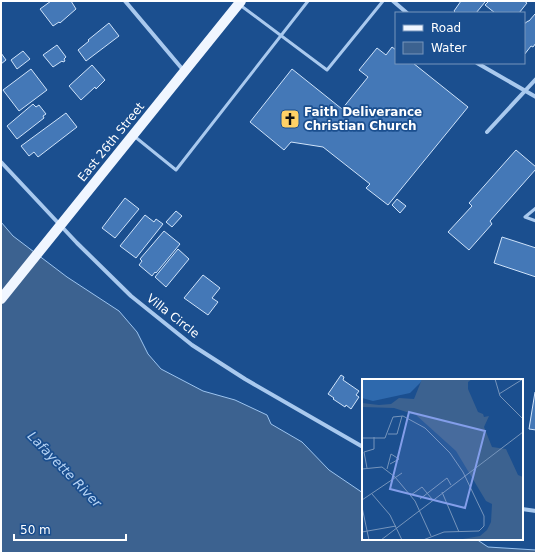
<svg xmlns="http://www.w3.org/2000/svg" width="537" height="554" viewBox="0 0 537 554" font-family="'DejaVu Sans',sans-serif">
  <rect width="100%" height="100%" fill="#1b4f8f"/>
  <polygon fill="#3c6290" stroke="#9cc4f0" points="1,222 13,236 67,277 119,311 137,332 148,354 161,369 203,391 235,400 267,415 271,424 302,442 329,470 363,493 363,539 476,539 488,547 536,550 536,553 1,553"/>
  <g fill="#4478b7" stroke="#cfe3fa">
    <polygon points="51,1 71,1 76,9 60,23 59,22 53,26 40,9"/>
    <polygon points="461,1 484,1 485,2 476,13 456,13 454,11"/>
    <polygon points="489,1 524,1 527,3 519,13 495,13 485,5"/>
    <polygon points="535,14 536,14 536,43 533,47 531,46 524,55 524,24 528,21 529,21"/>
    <polygon points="109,23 119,36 86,61 78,50 89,41 88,40"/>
    <polygon points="57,45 66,57 64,59 65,61 63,62 62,61 53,67 43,55"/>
    <polygon points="392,47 396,50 396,63 413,63 468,107 388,205 366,188 370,184 323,147 291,142 284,150 250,122 292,69 342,109 368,77 359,70 377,48 386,55"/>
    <polygon points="23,51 30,59 17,69 11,60"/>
    <polygon points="1,53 6,60 1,64"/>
    <polygon points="92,65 105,80 96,89 95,87 81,100 69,86"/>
    <polygon points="31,69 47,90 19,111 3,90"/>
    <polygon points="33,104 36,107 39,105 46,114 43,116 44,118 17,139 7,126"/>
    <polygon points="66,113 77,127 38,157 34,152 29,156 21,146"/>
    <polygon points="516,150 536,167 536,169 490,221 492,224 469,250 448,232 472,206 469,203"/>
    <polygon points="125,198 139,209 115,238 102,228"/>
    <polygon points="397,199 406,206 400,213 392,205"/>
    <polygon points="176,211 182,216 172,227 166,222"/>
    <polygon points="145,215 154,222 156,219 163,224 136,258 120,246"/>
    <polygon points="164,231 180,244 156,273 155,272 152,276 139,265 142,261 140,259"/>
    <polygon points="502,237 536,248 536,277 494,263"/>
    <polygon points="178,249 189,259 166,287 155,277"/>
    <polygon points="203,275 220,288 212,298 218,302 208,315 184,298"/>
    <polygon points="341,375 344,377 343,380 359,391 356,395 359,397 351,409 346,405 345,407 333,399 334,398 328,394"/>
    <polygon points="535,392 536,392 536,430 529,429"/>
  </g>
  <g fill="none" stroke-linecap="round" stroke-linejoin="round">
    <g stroke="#a9c9ee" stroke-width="3">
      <polyline points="240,5 327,70 383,1"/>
      <polyline points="134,136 176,170 308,1"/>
      <polyline points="536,208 525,217 536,221"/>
    </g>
    <g stroke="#a9c9ee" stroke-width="4">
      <polyline points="125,1 184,71"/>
      <polyline points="393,1 407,13"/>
      <polyline points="477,63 536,97"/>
      <polyline points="487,132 536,79"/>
      <polyline points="1,162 77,243 131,296 192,345 245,379 363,447"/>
      <polyline points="522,509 536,511"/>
    </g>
    <polyline stroke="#f0f6ff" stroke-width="10" points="1,299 241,1"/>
  </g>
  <defs>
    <g id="church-square" transform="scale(1)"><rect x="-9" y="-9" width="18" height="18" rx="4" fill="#ffd166" stroke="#1b4f8f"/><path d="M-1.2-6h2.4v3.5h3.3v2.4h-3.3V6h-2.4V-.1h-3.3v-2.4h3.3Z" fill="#111"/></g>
  </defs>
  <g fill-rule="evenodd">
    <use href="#church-square" x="290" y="119"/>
  </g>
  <g text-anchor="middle" stroke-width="3.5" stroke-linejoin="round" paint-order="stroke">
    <g font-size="12" font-weight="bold" fill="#fff" stroke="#1b4f8f" text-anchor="start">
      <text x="304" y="116">Faith Deliverance<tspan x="304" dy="14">Christian Church</tspan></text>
    </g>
    <g font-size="12" fill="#fff" stroke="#1b4f8f">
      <text transform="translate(111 142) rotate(-51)" y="4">East 26th Street</text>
      <text transform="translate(173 316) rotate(38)" y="4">Villa Circle</text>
    </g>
    <g font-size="13" font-style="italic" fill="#b5d3f5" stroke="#1b4f8f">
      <text transform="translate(65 469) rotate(46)" y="5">Lafayette River</text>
    </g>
  </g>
  <g transform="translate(362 379)">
    <rect width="161" height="161" fill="#1b4f8f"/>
    <path d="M0,0H60L61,1L48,14L11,22L0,19Z" fill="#2e69ad"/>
    <path d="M60,0H110L106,3V10L116,33L121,35L122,38L127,37L122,48L130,68L144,70L156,96L161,98V161H95L118,157L125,151L129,143L130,125L124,122L94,72L54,36L32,29L0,28V24L17,26L29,25L37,19L52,20Z" fill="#3c6290"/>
    <path fill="none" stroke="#7695bc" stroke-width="1" d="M133,0L138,17L161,40M137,15L161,0M26,55H35L40,37M0,59H23L31,38L41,37L63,49L88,74L101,93L122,137V147L117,152L82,153L61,161M5,89L2,73L12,70V58M0,90L20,88L33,98L53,122L69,157M25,90L29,75L37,80L28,85M80,113L97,153M10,115L28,136L40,161M49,116L60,108L70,120M58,120L85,99L89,106M0,121L40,94M0,128L7,161M0,153L34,147M19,161L161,53"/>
    <path fill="#839eea" fill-opacity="0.15" stroke="#839eea" stroke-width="2" d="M47,33L123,52L103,129L28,110Z"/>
    <rect width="161" height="161" fill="none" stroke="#fff" stroke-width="2"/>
  </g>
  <rect width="537" height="554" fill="none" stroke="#ffffff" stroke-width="4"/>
  <rect x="395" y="12" width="130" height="52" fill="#1b4f8f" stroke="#7695bc"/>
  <rect x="403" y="25" width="20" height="6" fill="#f0f6ff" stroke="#7695bc"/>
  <text x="431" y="32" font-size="12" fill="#ffffff">Road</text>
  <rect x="403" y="42" width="20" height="12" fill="#3c6290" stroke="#7695bc"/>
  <text x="431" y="52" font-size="12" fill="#ffffff">Water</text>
  <path d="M14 534v6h112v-6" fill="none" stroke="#ffffff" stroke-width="2"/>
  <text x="20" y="534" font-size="12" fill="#ffffff" stroke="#1b4f8f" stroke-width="3" paint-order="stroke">50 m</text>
</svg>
